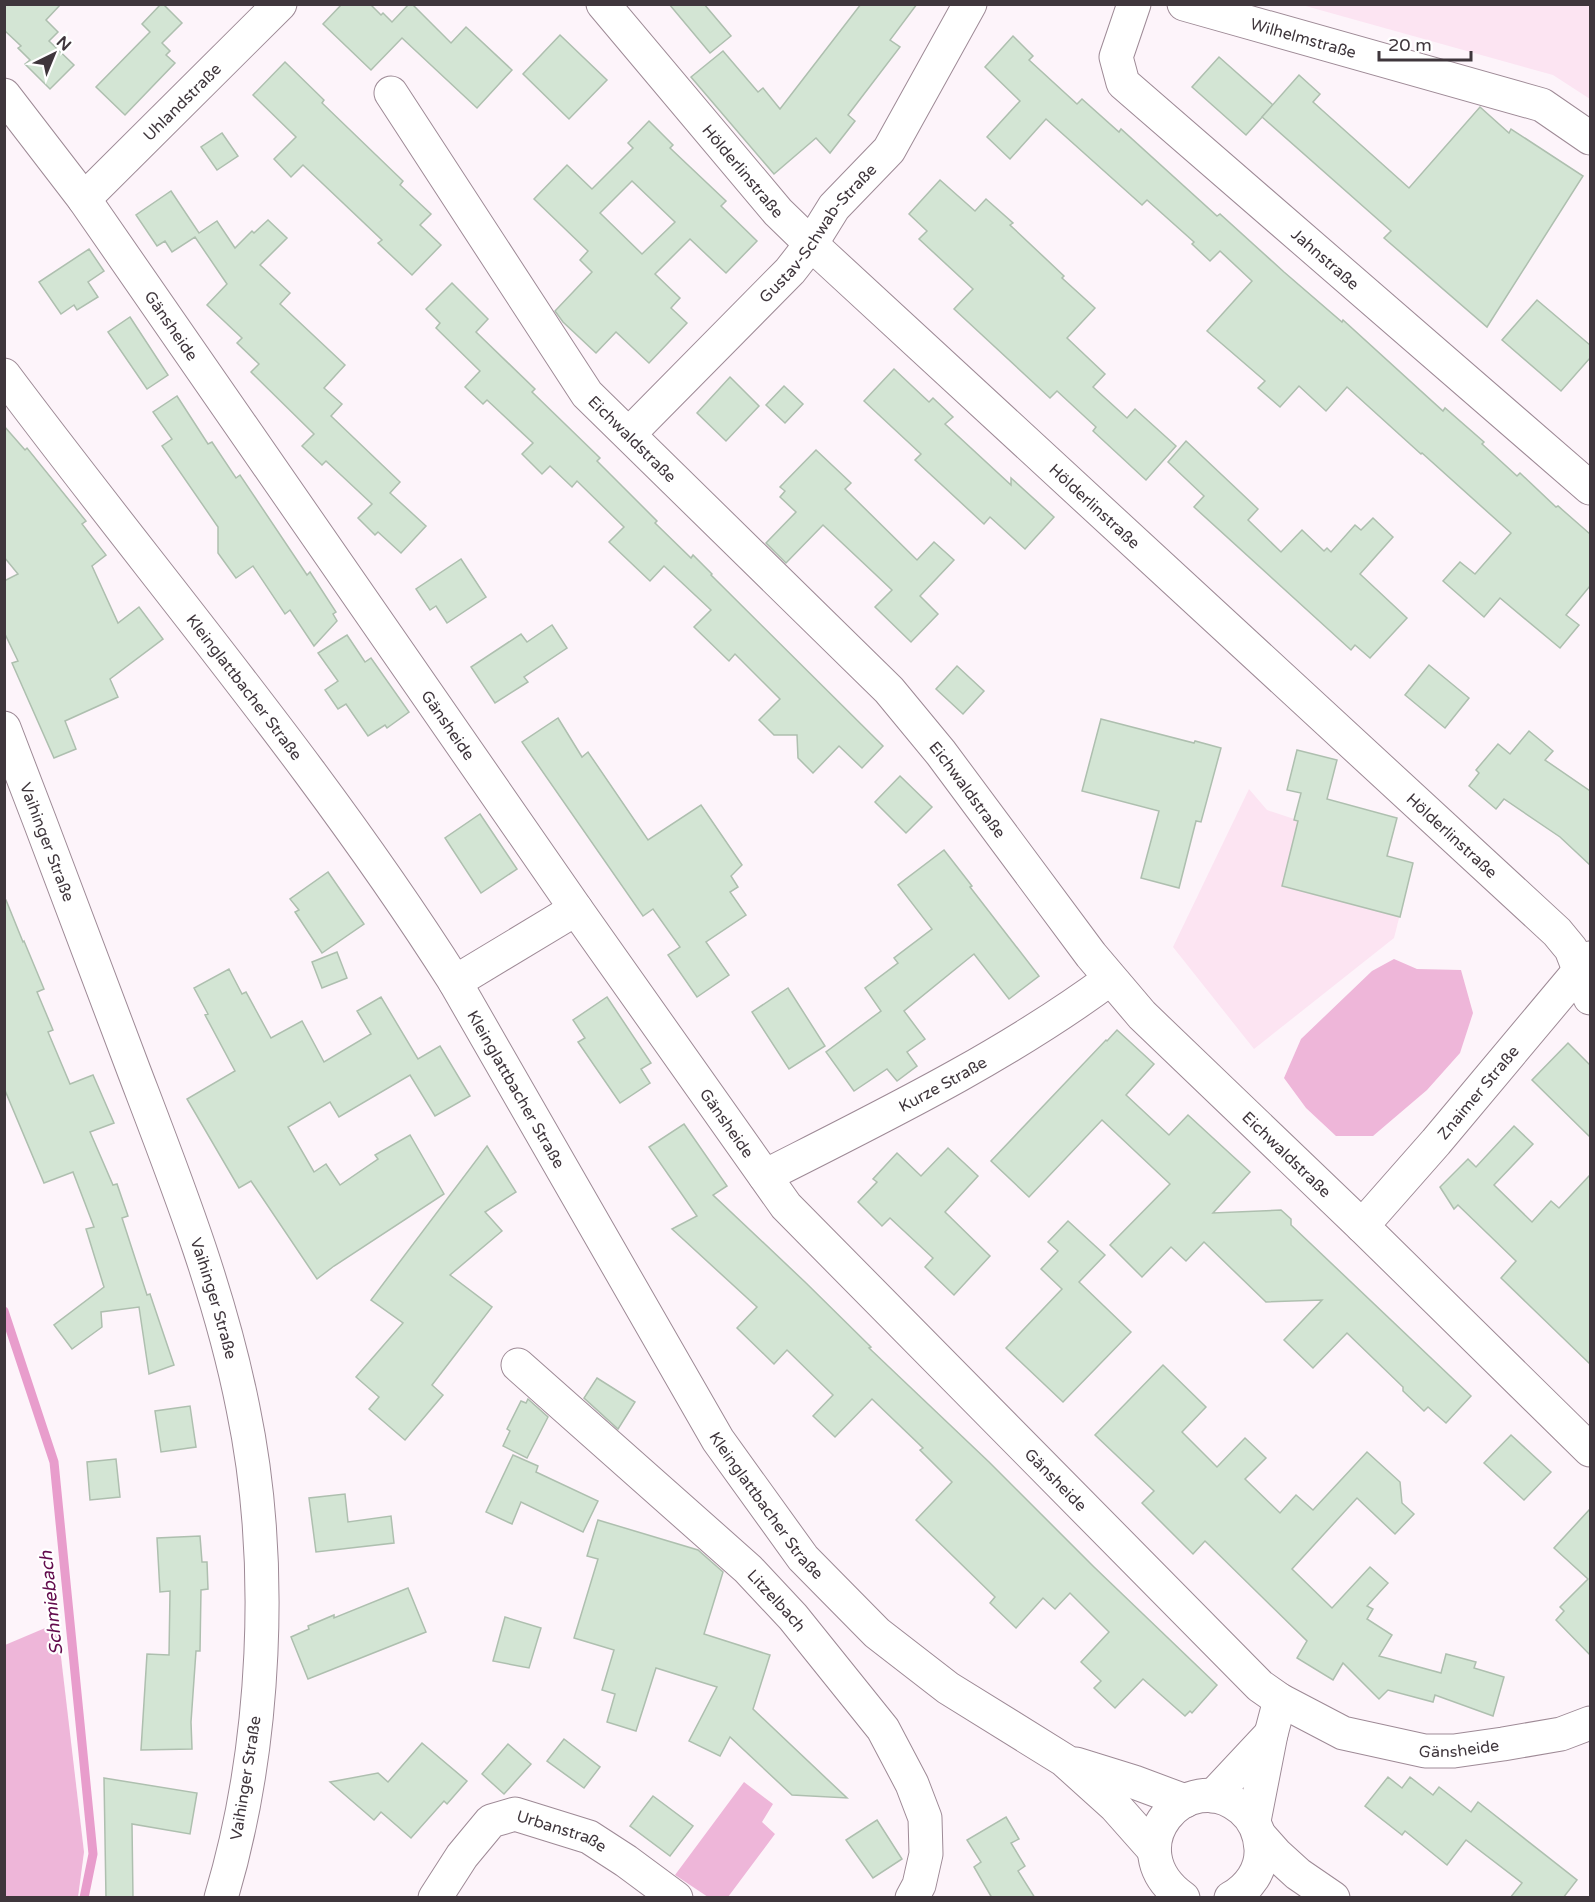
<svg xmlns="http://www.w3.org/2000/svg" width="1595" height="1902" viewBox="0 0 1595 1902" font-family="'Varela Round',sans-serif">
  <rect width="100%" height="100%" fill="#fdf4fa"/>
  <g fill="#fce4f2">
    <polygon points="1302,5 1590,5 1590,99 1553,75"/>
    <polygon points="1249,789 1267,810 1294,819 1301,793 1397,818 1388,856 1413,863 1394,938 1254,1049 1173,947"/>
  </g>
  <g fill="#eeb6d9">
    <polygon points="1394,959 1417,969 1461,970 1473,1013 1460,1053 1427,1090 1373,1136 1336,1136 1306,1108 1284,1078 1301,1039 1372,971"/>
    <polygon points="57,1623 84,1852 78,1897 5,1897 5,1645"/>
    <polygon points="744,1782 773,1804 762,1822 775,1834 728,1897 708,1897 675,1875"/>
  </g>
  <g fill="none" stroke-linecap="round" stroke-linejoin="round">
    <polyline stroke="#e89dcc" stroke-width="9" points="4,1311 54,1462 93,1854 84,1898"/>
  </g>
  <g fill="#d3e5d4" stroke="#aebfaf" stroke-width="1.5" fill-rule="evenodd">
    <polygon points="4,4 61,4 46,20 58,32 49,41 74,65 50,89 25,64 30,60 18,48 21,46 4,30"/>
    <polygon points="161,4 163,4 182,23 162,43 170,51 166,55 175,63 125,115 96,87 150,32 142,24"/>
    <polygon points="342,4 370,4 381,15 383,13 392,22 409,4 412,4 451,43 466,27 512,70 477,108 402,38 371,70 323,24"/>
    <polygon points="669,4 704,4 731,36 710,53"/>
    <polygon points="861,4 917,4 890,40 900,47 848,115 855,121 830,153 816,138 774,174 691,77 723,51 758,92 763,88 780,109"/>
    <polygon points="560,35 607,80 569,119 523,74"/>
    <polygon points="1013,36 1033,56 1029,60 1077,104 1082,99 1119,132 1121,129 1217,216 1220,214 1284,272 1342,322 1343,320 1443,411 1445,408 1484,442 1482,444 1517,476 1520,473 1556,507 1558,506 1590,534 1590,586 1566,615 1579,625 1560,648 1500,598 1484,617 1443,581 1460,562 1475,574 1511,533 1422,453 1421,454 1347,387 1326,411 1299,386 1280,407 1258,388 1265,381 1207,331 1252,281 1220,251 1210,261 1192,244 1194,242 1147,200 1142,205 1046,119 1010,159 987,137 1020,101 985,67"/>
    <polygon points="1219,57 1273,105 1246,135 1192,87"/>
    <polygon points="285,62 324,100 322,103 403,181 400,185 431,214 420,225 441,245 412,275 378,243 382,240 303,165 291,177 274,159 296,137 253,95"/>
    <polygon points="1299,75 1320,94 1313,102 1409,188 1480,107 1509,133 1511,129 1583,176 1487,327 1384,238 1391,231 1262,117"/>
    <path d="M649,121L673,145L670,148L726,201L721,206L757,241L726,273L690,239L655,274L680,298L671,308L687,323L649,363L616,332L596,353L563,322L555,311L592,272L580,260L588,251L534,199L567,165L592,189L633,148L628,143ZM632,181L675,222L642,254L600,213Z"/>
    <polygon points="222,133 238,156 217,170 201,147"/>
    <polygon points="940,180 975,211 986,199 1013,223 1010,225 1064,276 1062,278 1095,308 1067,338 1105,374 1093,387 1127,418 1135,409 1176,446 1146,480 1093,431 1096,427 1057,391 1050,398 954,309 973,289 919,239 927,231 909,214"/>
    <polygon points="171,191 199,233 217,221 235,248 252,231 254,233 268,220 287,238 260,265 290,293 280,304 345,365 324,388 342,404 331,416 400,482 390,493 426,526 401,553 378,532 375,535 358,518 372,504 326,461 322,465 302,446 314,434 251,372 259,364 237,343 242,338 207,305 227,284 195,237 172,252 165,241 157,246 136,215"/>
    <polygon points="89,249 104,271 88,282 98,297 77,310 74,305 61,314 39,282"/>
    <polygon points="452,283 488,319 476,332 535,389 532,392 600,458 597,461 657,521 655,523 691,558 693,555 712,574 711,575 883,746 862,768 839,746 813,773 798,758 797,735 774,735 759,720 780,699 735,654 729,661 694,627 711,610 664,566 650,581 609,542 624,527 577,481 572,487 550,466 542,474 522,454 533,443 487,400 483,404 465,387 480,371 436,328 440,323 426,309"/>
    <polygon points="1537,300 1590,345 1590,358 1561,391 1502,340"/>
    <polygon points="130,317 168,375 147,389 108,332"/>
    <polygon points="894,369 929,402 933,398 953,417 945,424 1011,485 1011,478 1054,517 1025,549 990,517 984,524 915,460 921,454 864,401"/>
    <polygon points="730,377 759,406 726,441 697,413"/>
    <polygon points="784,386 803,404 785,423 766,405"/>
    <polygon points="177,396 208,444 212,442 236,478 240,475 307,575 310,572 336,612 333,614 337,621 314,646 290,610 285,614 253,566 236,578 218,553 218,527 162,446 172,439 153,412"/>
    <polygon points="4,426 25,450 27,448 86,521 82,524 106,555 92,566 118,623 139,607 163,639 110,679 118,697 65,721 76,749 54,758 12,663 18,661 4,632 4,581 18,574 4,557"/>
    <polygon points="1186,441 1258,509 1248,520 1281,552 1302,530 1324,551 1327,548 1331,552 1355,525 1361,530 1373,518 1393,537 1360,574 1407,618 1370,658 1355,645 1351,650 1194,507 1204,496 1168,462"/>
    <polygon points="816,450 851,483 845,489 917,560 934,542 954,560 920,596 938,614 911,642 875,607 892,590 823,525 786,563 766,543 796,512 780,497 785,491 780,487"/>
    <polygon points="461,559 486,597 447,623 436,606 430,610 416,589"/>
    <polygon points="552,625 567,648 524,677 528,682 495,703 471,667 521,634 527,642"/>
    <polygon points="347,635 365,662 371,658 409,712 387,728 385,725 368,736 346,704 338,709 325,690 338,681 318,653"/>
    <polygon points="1429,665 1469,698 1445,728 1405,695"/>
    <polygon points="957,666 984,691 963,714 936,689"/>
    <polygon points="558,718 582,757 588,752 648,840 701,805 742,865 731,876 738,887 730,892 746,915 706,942 729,975 697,997 668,955 680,947 653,909 643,916 522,742"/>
    <polygon points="1101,719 1194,743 1195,741 1221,748 1201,822 1196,821 1179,888 1141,878 1159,811 1082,791"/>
    <polygon points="1529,731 1553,751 1545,760 1590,791 1590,865 1560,837 1504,799 1496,809 1469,786 1479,773 1476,770 1498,744 1510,754"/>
    <polygon points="1297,750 1337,760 1327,799 1397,818 1387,856 1413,863 1400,917 1282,886 1298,821 1294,820 1301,793 1287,790"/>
    <polygon points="900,776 932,807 906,833 875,802"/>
    <polygon points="480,814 517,869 481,893 445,838"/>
    <polygon points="944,850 972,886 970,887 1039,976 1009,999 974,954 904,1011 925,1039 907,1052 917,1066 897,1081 887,1069 854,1091 826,1052 881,1011 865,988 898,963 894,958 932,929 898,885"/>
    <polygon points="328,872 364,924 322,953 295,912 299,910 290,899"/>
    <polygon points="4,900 6,900 23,942 24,941 44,989 37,992 53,1030 48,1032 70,1084 93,1075 114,1123 90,1132 113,1185 117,1184 128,1216 122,1218 147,1295 150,1294 174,1365 149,1374 139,1307 101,1312 102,1327 72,1349 54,1325 104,1287 86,1229 94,1227 73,1172 44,1183 4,1088"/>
    <polygon points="337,952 347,978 322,988 312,962"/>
    <polygon points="229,969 242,994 246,992 271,1038 302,1021 324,1062 371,1034 357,1011 381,997 418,1059 440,1046 470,1096 435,1116 410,1075 339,1117 330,1102 288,1127 314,1172 326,1164 340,1185 378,1159 375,1155 410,1135 444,1194 334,1266 317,1279 251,1181 239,1188 187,1099 235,1071 205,1015 208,1014 194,988"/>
    <polygon points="788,988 825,1046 789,1069 752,1012"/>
    <polygon points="607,997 651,1063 641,1069 650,1083 620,1103 578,1042 585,1038 573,1020"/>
    <polygon points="1117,1030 1154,1064 1126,1095 1169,1135 1188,1115 1250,1172 1213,1213 1281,1210 1291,1219 1291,1225 1471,1396 1446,1423 1428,1407 1424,1411 1403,1391 1403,1387 1347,1333 1313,1368 1284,1340 1322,1300 1266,1302 1204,1242 1186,1261 1171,1247 1142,1277 1110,1245 1170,1184 1102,1120 1029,1197 991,1161 1106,1040 1107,1041"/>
    <polygon points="1568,1043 1590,1065 1590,1137 1532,1080"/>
    <polygon points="684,1124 727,1186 713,1195 805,1282 871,1347 869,1348 989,1462 1094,1567 1217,1685 1192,1713 1190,1711 1185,1716 1143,1679 1115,1708 1094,1688 1101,1681 1081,1662 1109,1632 1070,1593 1055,1609 1043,1598 1016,1628 990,1603 995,1597 916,1520 952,1482 920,1450 923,1448 872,1399 835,1437 813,1416 833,1395 787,1350 774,1364 737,1328 757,1307 672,1229 697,1216 649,1147"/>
    <polygon points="1514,1126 1533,1144 1494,1185 1532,1222 1551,1201 1559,1208 1590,1175 1590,1364 1501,1278 1516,1261 1458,1205 1454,1209 1440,1187 1468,1159 1476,1167"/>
    <polygon points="487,1146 516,1192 485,1212 502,1231 450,1275 492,1307 432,1385 443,1395 405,1440 369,1409 379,1397 356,1377 403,1323 371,1300"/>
    <polygon points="948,1148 978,1176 945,1212 990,1256 954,1295 925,1267 933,1258 890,1218 882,1226 858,1202 877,1182 873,1179 897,1153 921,1176"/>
    <polygon points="1068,1221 1105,1255 1079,1282 1131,1332 1063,1402 1006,1348 1062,1289 1041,1269 1058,1251 1048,1242"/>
    <polygon points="1163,1365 1206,1407 1182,1432 1217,1467 1245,1438 1266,1458 1245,1479 1280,1513 1296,1495 1313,1510 1367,1452 1400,1482 1402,1503 1414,1514 1395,1534 1357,1498 1292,1569 1332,1608 1370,1567 1388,1583 1367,1606 1373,1609 1367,1619 1392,1635 1379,1656 1441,1673 1446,1654 1476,1662 1474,1668 1504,1677 1493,1716 1435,1695 1433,1702 1388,1690 1379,1699 1343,1663 1333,1680 1297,1658 1307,1641 1205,1541 1193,1554 1142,1503 1154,1491 1095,1435"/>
    <polygon points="597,1378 635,1402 618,1429 584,1398"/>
    <polygon points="528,1399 548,1417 527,1458 503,1446 510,1431 507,1429 521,1401 526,1403"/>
    <polygon points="190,1406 196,1447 161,1452 155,1411"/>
    <polygon points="1511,1435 1551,1472 1524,1500 1484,1463"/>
    <polygon points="513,1455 538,1466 536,1472 598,1501 583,1532 521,1502 512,1524 486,1512"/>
    <polygon points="116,1459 120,1497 90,1500 87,1462"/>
    <polygon points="345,1494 348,1522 391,1516 394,1543 316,1552 309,1498"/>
    <polygon points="1590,1509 1590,1655 1556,1620 1564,1611 1560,1607 1588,1579 1554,1548"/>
    <polygon points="598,1520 698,1550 723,1572 704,1634 770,1655 753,1709 847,1798 792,1795 730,1737 720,1756 689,1741 717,1687 656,1668 636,1731 607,1722 615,1694 602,1690 614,1650 574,1638 598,1559 587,1556"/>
    <polygon points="200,1536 202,1562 207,1562 208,1589 201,1590 200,1651 196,1651 191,1722 192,1749 141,1750 147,1654 169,1655 170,1591 160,1592 157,1538"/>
    <polygon points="408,1588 426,1632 308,1679 291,1637 309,1629 308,1626 334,1615 334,1618"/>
    <polygon points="505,1617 541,1628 529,1668 493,1661"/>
    <polygon points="564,1739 600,1767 584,1788 547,1761"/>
    <polygon points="422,1743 467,1781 447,1804 444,1801 411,1838 381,1812 374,1820 330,1782 378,1773 388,1782"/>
    <polygon points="508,1744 531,1764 504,1794 482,1774"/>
    <polygon points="1388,1777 1402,1788 1410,1777 1433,1795 1439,1787 1471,1812 1478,1802 1577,1880 1563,1898 1510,1898 1522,1883 1466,1840 1447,1865 1405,1831 1402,1835 1365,1806"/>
    <polygon points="104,1778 197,1793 190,1834 132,1824 133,1898 106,1898"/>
    <polygon points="653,1796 693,1826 670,1856 630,1826"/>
    <polygon points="1006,1817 1019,1839 1011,1843 1025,1866 1018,1871 1035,1898 992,1898 974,1867 981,1862 967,1840"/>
    <polygon points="877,1820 902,1859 873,1878 846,1840"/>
  </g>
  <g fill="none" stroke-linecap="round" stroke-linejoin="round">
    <g stroke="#9e8a96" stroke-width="35">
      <g id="minor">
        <path id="s1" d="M603,4L778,212L811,244L1557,932L1571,949L1590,998"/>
        <path id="s2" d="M1134,4L1116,57L1123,83L1590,488"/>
        <path id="s3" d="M1184,4L1542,105L1590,138"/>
        <path id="s4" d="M391,93L587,394L889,690L941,753L1091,955L1142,1015L1362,1226L1590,1450"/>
        <path id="s5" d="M4,95L84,199L576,909L786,1206L1260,1686L1280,1700L1343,1733L1425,1751H1454L1503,1744L1561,1734L1590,1723"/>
        <path id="s6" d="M84,199L280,4"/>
        <path id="s7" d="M4,375C155,577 320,769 455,982L718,1440L803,1558L877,1633L948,1688L1064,1760L1115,1806L1154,1850"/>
        <path id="s8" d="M629,434L790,271L811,244L834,207L889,150L970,4"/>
        <path id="s9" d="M4,728C48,842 91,956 134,1071C176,1181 220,1292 243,1408C275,1562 266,1747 221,1898"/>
        <polyline points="455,982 576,909"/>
        <path id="s10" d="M765,1176C883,1116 1003,1058 1110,979"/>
        <path id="s11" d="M1362,1226L1436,1142L1590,958"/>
        <path id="s12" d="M518,1365L748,1569L793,1617L883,1729L912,1784L925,1818L926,1854L919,1885L912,1898"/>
        <polyline points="1076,1764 1134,1782 1185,1801"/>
        <polyline points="1213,1796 1271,1734"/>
        <polyline points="1254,1821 1271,1734 1280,1700"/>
        <polyline points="1260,1836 1276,1854 1298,1874 1333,1898"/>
        <path id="s13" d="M435,1898L462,1856L491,1821L515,1814L589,1837L626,1861L676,1898"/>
        <path d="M1183,1898C1113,1848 1187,1762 1242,1809C1254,1819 1260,1833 1261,1849C1262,1870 1249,1888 1231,1898"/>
      </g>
    </g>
    <use href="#minor" stroke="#fff" stroke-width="33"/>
  </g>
  <g text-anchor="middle" stroke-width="4.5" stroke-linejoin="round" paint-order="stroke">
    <g font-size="16" fill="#3f363c" stroke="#fff">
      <text dy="6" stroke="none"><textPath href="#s3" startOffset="124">Wilhelmstraße</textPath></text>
      <text dy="6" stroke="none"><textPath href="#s6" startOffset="138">Uhlandstraße</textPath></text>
      <text dy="6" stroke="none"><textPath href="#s1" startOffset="218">Hölderlinstraße</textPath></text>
      <text dy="6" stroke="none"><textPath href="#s8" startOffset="276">Gustav-Schwab-Straße</textPath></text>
      <text dy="6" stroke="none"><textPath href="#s2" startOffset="351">Jahnstraße</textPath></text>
      <text dy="6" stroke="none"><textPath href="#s5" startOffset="285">Gänsheide</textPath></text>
      <text dy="6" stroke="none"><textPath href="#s4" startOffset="423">Eichwaldstraße</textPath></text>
      <text dy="6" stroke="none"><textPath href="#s1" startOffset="704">Hölderlinstraße</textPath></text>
      <text dy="6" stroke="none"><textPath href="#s7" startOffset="394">Kleinglattbacher Straße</textPath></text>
      <text dy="6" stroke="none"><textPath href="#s5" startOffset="771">Gänsheide</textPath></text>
      <text dy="6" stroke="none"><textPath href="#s4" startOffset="909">Eichwaldstraße</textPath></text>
      <text dy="6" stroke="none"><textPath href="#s1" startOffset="1190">Hölderlinstraße</textPath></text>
      <text dy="6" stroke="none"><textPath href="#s9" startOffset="122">Vaihinger Straße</textPath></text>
      <text dy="6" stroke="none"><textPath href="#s10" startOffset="200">Kurze Straße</textPath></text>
      <text dy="6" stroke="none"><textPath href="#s7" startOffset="880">Kleinglattbacher Straße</textPath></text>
      <text dy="6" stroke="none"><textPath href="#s11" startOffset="177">Znaimer Straße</textPath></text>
      <text dy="6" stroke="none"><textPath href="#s5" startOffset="1257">Gänsheide</textPath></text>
      <text dy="6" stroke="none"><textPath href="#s4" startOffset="1395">Eichwaldstraße</textPath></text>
      <text dy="6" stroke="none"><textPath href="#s9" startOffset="608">Vaihinger Straße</textPath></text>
      <text dy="6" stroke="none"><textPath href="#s5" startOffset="1743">Gänsheide</textPath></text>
      <text dy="6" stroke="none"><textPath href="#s7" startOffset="1366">Kleinglattbacher Straße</textPath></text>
      <text dy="6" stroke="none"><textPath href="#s12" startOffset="350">Litzelbach</textPath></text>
      <text dy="6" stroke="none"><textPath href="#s5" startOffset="2247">Gänsheide</textPath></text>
      <text transform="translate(245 1778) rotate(-81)" y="6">Vaihinger Straße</text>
      <text dy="6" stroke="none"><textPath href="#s13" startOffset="170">Urbanstraße</textPath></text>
    </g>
    <g font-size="18" font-style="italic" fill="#620a4c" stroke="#fff">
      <text transform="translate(51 1603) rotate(-96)" y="6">Schmiebach</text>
    </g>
  </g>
  <rect width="1595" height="1902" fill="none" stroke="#3f363c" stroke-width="12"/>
  <g transform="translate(54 54) rotate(43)" stroke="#ffffff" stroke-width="4.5" paint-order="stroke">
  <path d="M0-4.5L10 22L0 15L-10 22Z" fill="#3f363c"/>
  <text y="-9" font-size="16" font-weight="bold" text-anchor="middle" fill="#3f363c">N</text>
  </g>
  <path d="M1379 51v9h92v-9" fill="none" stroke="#3f363c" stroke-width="3"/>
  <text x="1388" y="51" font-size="18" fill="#3f363c" stroke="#ffffff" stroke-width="4.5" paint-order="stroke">20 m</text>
</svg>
